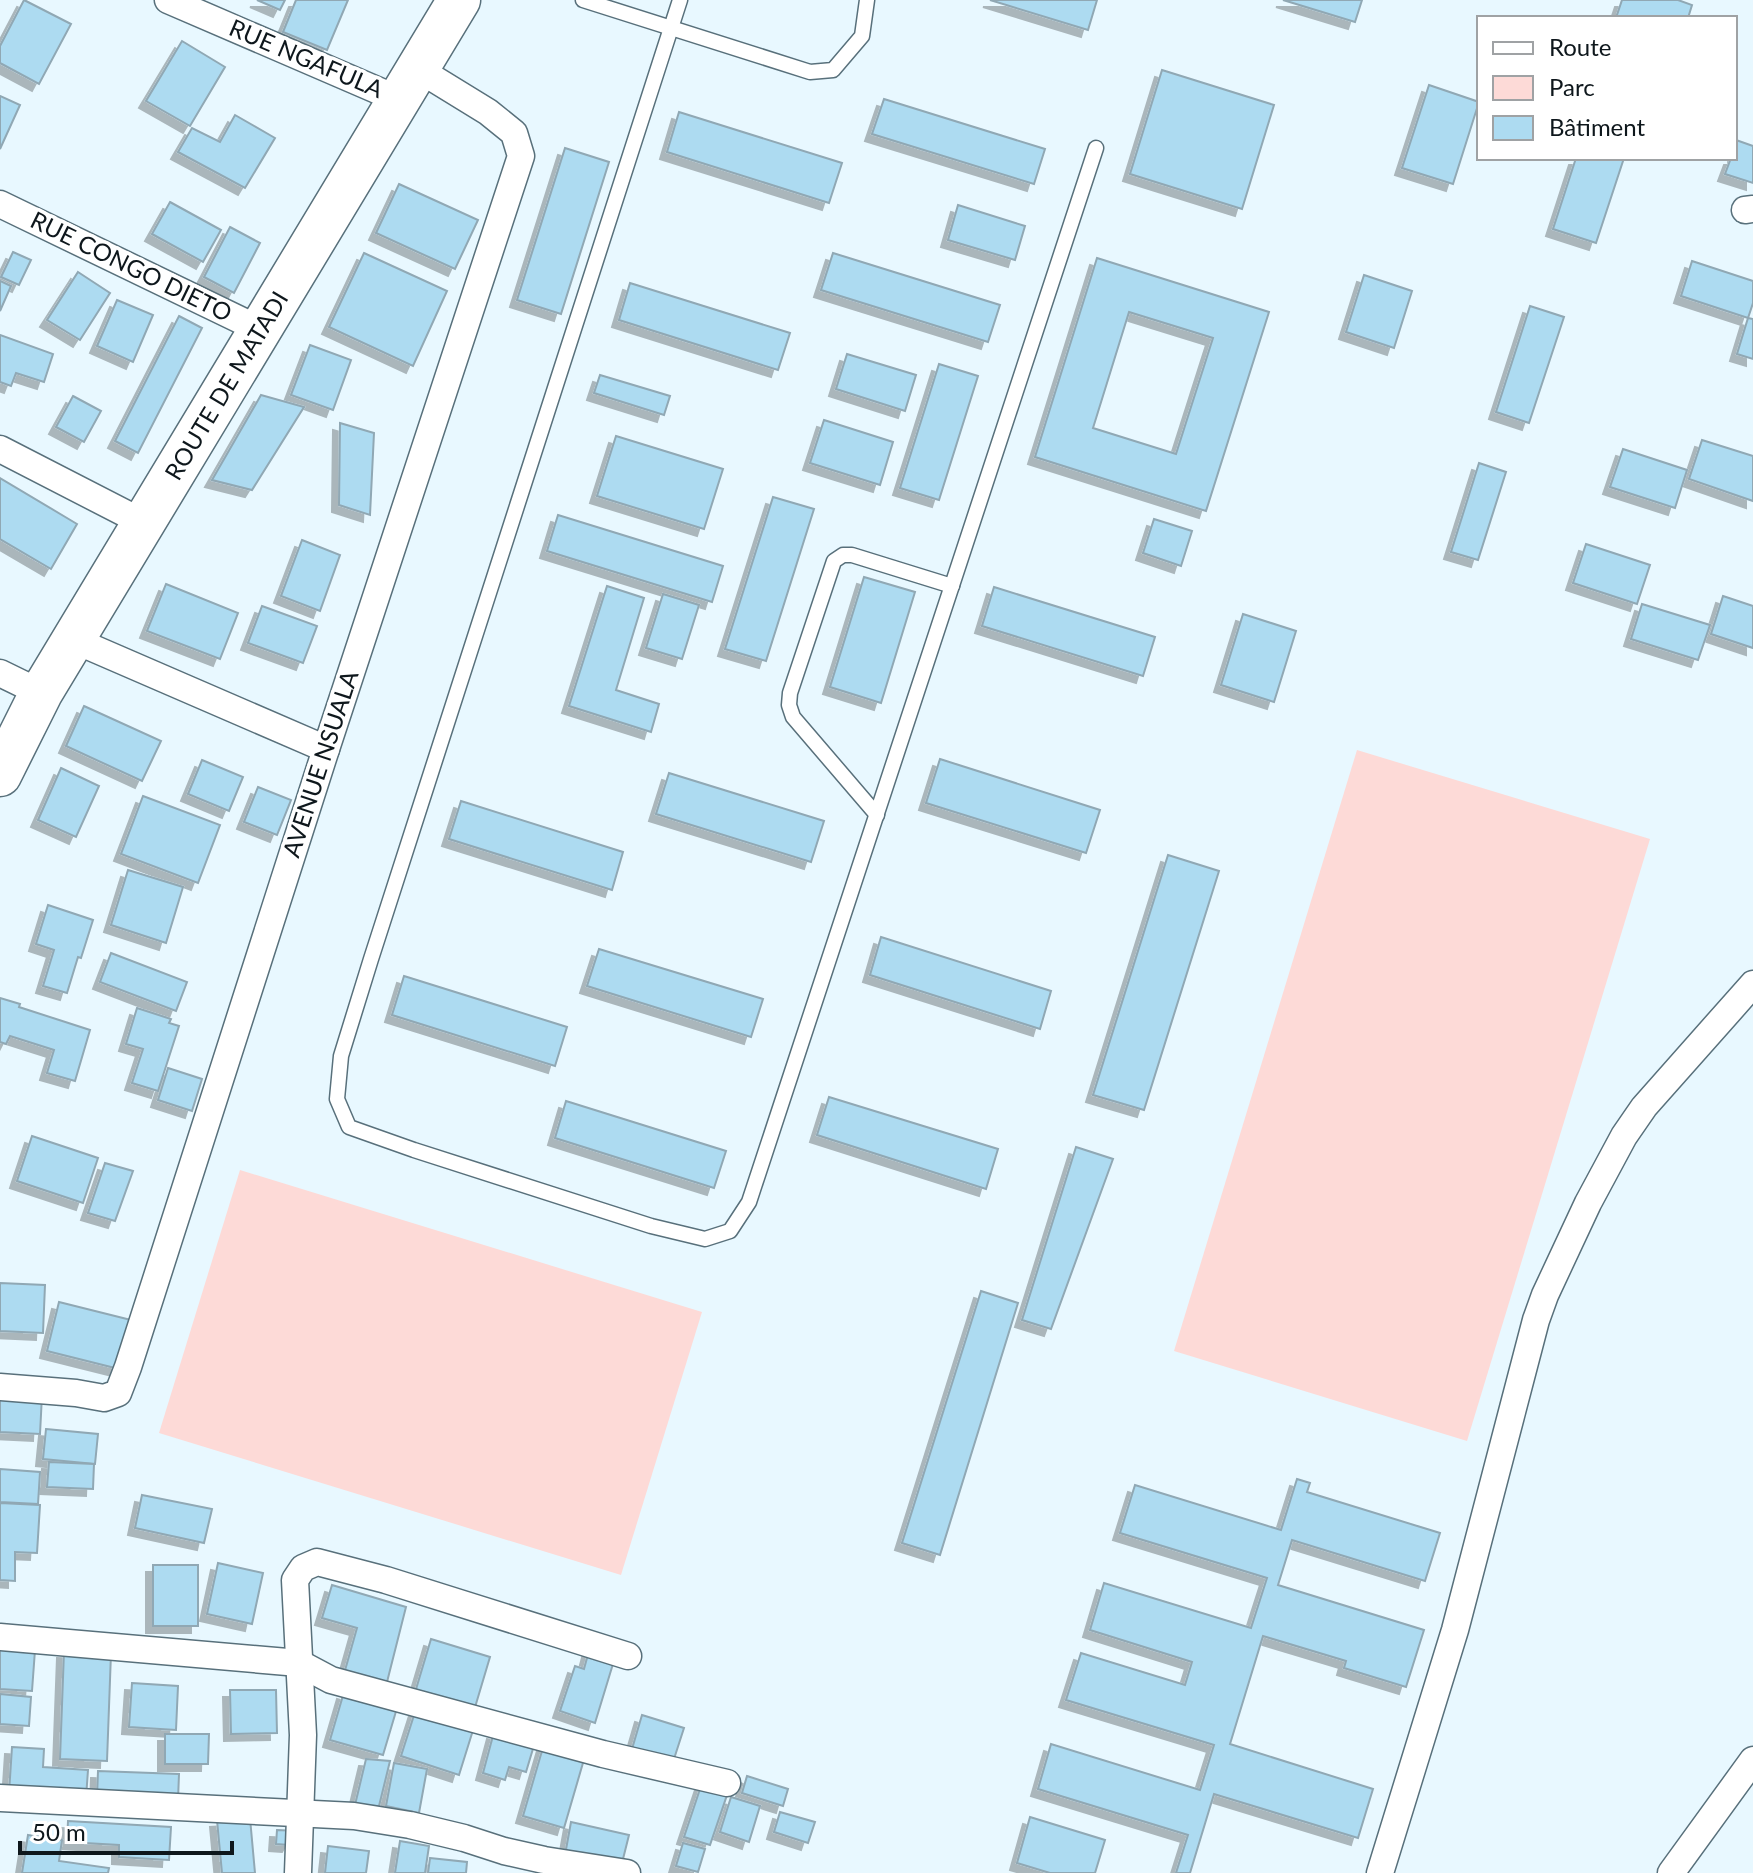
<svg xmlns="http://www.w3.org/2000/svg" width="1753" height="1873" viewBox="0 0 1753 1873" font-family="Lato,sans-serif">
  <defs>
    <filter id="shadow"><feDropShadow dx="-7" dy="7" stdDeviation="0" flood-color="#0004"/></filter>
  </defs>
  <rect width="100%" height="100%" fill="#e8f8ff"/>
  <g fill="#fddad7">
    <polygon points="1357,750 1650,839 1467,1441 1174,1351"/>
    <polygon points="240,1170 702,1312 621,1575 159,1433"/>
  </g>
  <g fill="#addbf1" stroke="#90a8b4" stroke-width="2" fill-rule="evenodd" filter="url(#shadow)">
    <polygon points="24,0 71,24 39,84 0,63 0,46"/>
    <polygon points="257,0 285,0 280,10"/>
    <polygon points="296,0 348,0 327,50 283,32"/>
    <polygon points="990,0 1097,0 1088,30"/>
    <polygon points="1283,0 1362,0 1355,22"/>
    <polygon points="1622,0 1678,0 1692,5 1688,18 1616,18"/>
    <polygon points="182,41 225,67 190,126 146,101"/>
    <polygon points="1162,70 1274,105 1242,209 1130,174"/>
    <polygon points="1429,85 1479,102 1453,184 1402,168"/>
    <polygon points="0,96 20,105 0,149"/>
    <polygon points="884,99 1045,149 1034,184 872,134"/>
    <polygon points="679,112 842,163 829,203 667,152"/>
    <polygon points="235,115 275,138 245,188 178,152 192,128 220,142"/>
    <polygon points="1736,140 1753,146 1753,183 1725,174 1731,158 1735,158"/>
    <polygon points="565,148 609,162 561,314 517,300"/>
    <polygon points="1576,158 1624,158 1596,243 1553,229"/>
    <polygon points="399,184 478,220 455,269 376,233"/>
    <polygon points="170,202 221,230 203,262 152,234"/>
    <polygon points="958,205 1025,226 1015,260 948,240"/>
    <polygon points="230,227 260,243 234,293 204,277"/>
    <polygon points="13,252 31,260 19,285 1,277"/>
    <polygon points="364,253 447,291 413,366 329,327"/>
    <polygon points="833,253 1000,305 988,342 821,290"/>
    <path d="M1097,258L1269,312L1206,511L1035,457ZM1129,312L1213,338L1176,454L1093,428Z"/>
    <polygon points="1692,261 1753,281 1753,303 1748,318 1681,296"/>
    <polygon points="78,272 110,293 80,340 47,320"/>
    <polygon points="1364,275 1412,291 1394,348 1346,332"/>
    <polygon points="0,281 11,286 0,311"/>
    <polygon points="630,283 790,333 778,370 619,320"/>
    <polygon points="117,300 153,315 133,362 97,346"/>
    <polygon points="1530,306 1564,317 1529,423 1496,412"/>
    <polygon points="179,316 202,328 138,453 115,441"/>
    <polygon points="1748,318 1753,319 1753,359 1737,354"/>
    <polygon points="0,335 53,354 44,382 16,373 11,386 0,382"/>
    <polygon points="310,345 351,360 333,410 291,395"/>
    <polygon points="847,354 916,375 905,411 836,389"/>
    <polygon points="939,364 978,376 939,500 900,488"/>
    <polygon points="600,375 670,396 664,415 594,393"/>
    <polygon points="261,395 304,407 252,490 212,480"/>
    <polygon points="73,396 101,411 84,442 56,427"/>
    <polygon points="824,420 893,442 880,485 810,463"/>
    <polygon points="340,423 374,433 370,515 339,505"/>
    <polygon points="616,436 723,469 704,529 597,496"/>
    <polygon points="1702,440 1753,456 1753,501 1689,479"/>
    <polygon points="1623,449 1687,470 1675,508 1610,487"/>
    <polygon points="1479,463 1506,472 1478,560 1451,552"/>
    <polygon points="0,478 77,524 51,569 0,539"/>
    <polygon points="773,497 814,509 766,661 725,649"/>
    <polygon points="558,515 723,566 712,602 547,551"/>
    <polygon points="1154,519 1192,531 1181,566 1143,553"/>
    <polygon points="302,540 340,555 320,611 281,596"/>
    <polygon points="1586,544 1650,565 1637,604 1573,583"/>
    <polygon points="864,577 915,592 881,703 830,687"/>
    <polygon points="166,584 238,613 220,659 147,631"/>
    <polygon points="607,586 644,598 616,690 659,704 651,732 569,706"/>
    <polygon points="994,587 1155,637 1143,676 982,626"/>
    <polygon points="663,594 699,605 682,659 646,648"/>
    <polygon points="1723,596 1753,606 1753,648 1711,634"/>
    <polygon points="1642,604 1710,625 1698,660 1631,639"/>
    <polygon points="262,606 317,626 303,663 248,643"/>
    <polygon points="1243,614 1296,631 1274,702 1221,685"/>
    <polygon points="84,706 161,741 142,781 66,746"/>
    <polygon points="940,759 1100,810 1086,853 926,803"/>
    <polygon points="202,760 243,777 229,811 188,794"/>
    <polygon points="61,768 99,786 76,837 38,820"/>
    <polygon points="669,773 824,821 811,862 656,814"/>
    <polygon points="258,787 291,800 277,835 244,822"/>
    <polygon points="143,796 220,825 198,883 121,854"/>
    <polygon points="461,801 623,852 612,890 449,839"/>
    <polygon points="1168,855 1219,871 1144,1110 1093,1095"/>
    <polygon points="128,870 183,887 166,943 111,925"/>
    <polygon points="48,905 93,920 81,958 78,957 67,993 43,986 54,950 36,944"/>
    <polygon points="881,937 1051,991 1040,1029 870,975"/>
    <polygon points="599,949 763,999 751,1037 587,986"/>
    <polygon points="111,953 187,982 176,1011 100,982"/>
    <polygon points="404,976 567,1027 555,1066 392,1015"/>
    <polygon points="0,998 20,1004 19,1007 90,1030 75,1081 47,1073 54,1050 10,1036 6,1044 0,1042"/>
    <polygon points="137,1008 171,1019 169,1023 179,1026 158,1091 132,1083 143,1049 126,1044"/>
    <polygon points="168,1068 202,1079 192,1111 158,1100"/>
    <polygon points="829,1097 998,1149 986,1189 817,1135"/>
    <polygon points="566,1101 726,1151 714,1188 555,1138"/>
    <polygon points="32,1136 98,1158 83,1203 17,1181"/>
    <polygon points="1076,1147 1113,1159 1051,1329 1022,1320"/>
    <polygon points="105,1163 133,1171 115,1221 88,1213"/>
    <polygon points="0,1283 45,1285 43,1333 0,1331"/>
    <polygon points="981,1291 1018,1303 940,1555 902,1543"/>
    <polygon points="59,1302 131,1320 119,1369 47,1351"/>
    <polygon points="0,1393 42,1395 40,1434 0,1432"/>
    <polygon points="46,1429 98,1434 95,1464 43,1459"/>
    <polygon points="49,1462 94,1464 93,1489 47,1487"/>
    <polygon points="0,1469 40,1472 38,1504 0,1502"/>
    <polygon points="1297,1479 1310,1483 1307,1492 1440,1533 1425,1581 1292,1540 1278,1585 1424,1630 1406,1687 1344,1668 1346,1661 1263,1636 1230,1744 1373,1789 1358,1838 1214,1794 1190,1873 1176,1873 1188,1835 1038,1789 1051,1744 1200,1790 1214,1745 1066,1700 1081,1653 1185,1685 1192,1662 1090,1630 1104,1583 1251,1628 1267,1578 1120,1533 1135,1485 1281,1530"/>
    <polygon points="142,1495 212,1509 204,1543 135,1528"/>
    <polygon points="0,1503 40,1505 37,1553 15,1552 15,1581 0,1580"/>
    <polygon points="218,1563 263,1573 252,1624 207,1614"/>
    <rect x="153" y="1565" width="45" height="61"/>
    <polygon points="332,1585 406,1607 386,1686 344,1674 357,1628 322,1618"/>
    <polygon points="431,1639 490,1657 473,1714 414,1696"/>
    <polygon points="0,1647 35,1650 32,1691 0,1689"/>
    <polygon points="590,1647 616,1654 595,1723 560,1711 575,1666 584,1669"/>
    <polygon points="64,1651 111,1653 107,1761 60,1759"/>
    <polygon points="132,1683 178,1686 176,1730 129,1727"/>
    <polygon points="230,1690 276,1690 277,1733 231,1734"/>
    <polygon points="344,1692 397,1708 383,1755 330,1740"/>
    <polygon points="0,1694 31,1697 29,1726 0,1724"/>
    <polygon points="416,1709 474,1727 459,1775 401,1756"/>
    <polygon points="642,1715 684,1728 673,1762 632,1749"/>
    <polygon points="494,1732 535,1742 526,1772 509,1767 505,1780 483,1773"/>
    <polygon points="165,1734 209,1734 208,1764 165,1764"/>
    <polygon points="544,1744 585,1756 564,1828 523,1816"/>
    <polygon points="12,1747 44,1749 43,1767 88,1770 86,1798 9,1793"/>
    <polygon points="366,1759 390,1761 379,1806 355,1805"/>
    <polygon points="394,1763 427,1769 419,1813 386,1806"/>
    <polygon points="98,1771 179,1774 178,1800 97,1797"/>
    <polygon points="747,1776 788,1789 783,1806 742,1793"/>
    <polygon points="702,1783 728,1792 710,1845 684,1837"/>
    <polygon points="731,1797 760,1806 749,1842 720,1832"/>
    <polygon points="780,1812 815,1822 808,1843 774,1832"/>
    <polygon points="1030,1817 1105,1840 1095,1873 1050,1873 1017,1863"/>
    <polygon points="250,1818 255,1873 222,1873 217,1820"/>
    <polygon points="68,1821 171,1827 169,1860 119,1857 119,1845 67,1842"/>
    <polygon points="571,1822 629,1835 621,1867 565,1855"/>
    <polygon points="277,1830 297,1831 289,1845 276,1844"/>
    <polygon points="28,1835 62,1840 59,1861 109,1868 108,1873 22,1873"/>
    <polygon points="400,1841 429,1846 425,1873 395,1873"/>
    <polygon points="683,1843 705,1849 698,1872 676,1866"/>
    <polygon points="328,1846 369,1851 366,1873 325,1873"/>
    <polygon points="430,1858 467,1862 466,1873 428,1873"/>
  </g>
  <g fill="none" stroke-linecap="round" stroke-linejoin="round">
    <g stroke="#58707b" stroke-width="17">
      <g id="service">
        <polyline points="583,0 810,72 833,70 862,36 867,0"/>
        <polyline points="680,0 371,959 341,1056 337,1099 349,1127 414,1150 651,1226 705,1239 730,1231 749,1202 1096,148"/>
        <polyline points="877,815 793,717 789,705 790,693 834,561 843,555 852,555 952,586"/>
      </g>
    </g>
    <g stroke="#58707b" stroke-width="29">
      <g id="minor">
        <polyline points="168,0 400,100"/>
        <polyline points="0,204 261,330"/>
        <polyline points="1745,210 1753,209"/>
        <polyline points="0,449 144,523"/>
        <polyline points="74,640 326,749"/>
        <polyline points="0,673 41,693"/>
        <polyline points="0,1387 76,1393 104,1398 118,1393 128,1367 326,749 521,156 514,133 488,112 418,69"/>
        <polyline points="0,1637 299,1663 331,1680 603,1754 727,1783"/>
        <polyline points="0,1798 354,1816 410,1825 464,1838 504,1851 544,1860 627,1873"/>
        <polyline points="298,1873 303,1735 295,1580 303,1568 317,1562 386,1580 628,1656"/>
        <polyline points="1380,1873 1455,1630 1536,1320 1545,1295 1588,1203 1624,1136 1644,1107 1753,984"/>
        <polyline points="1671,1873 1753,1760"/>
      </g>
    </g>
    <g stroke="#58707b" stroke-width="45">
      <polyline id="primary" points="0,775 41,693 459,0"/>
    </g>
    <use href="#service" stroke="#fff" stroke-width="14"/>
    <use href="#minor" stroke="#fff" stroke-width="26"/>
    <use href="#primary" stroke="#fff" stroke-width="42"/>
  </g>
  <g text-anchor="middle" stroke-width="7" stroke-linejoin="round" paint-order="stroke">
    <g font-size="24" fill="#0e171c" stroke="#fff">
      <text transform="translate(306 59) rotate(23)" y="8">RUE NGAFULA</text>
      <text transform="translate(131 267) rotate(26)" y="8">RUE CONGO DIETO</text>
      <text transform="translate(227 386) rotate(-59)" y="8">ROUTE DE MATADI</text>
      <text transform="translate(321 764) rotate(-72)" y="8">AVENUE NSUALA</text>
    </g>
  </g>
  <rect x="1477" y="16" width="260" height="144" fill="#ffffff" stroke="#9fa2a4" stroke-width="2"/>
  <rect x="1493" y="42" width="40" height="12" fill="#ffffff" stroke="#9fa2a4" stroke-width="2"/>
  <text x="1549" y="56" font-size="24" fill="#0e171c">Route</text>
  <rect x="1493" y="76" width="40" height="24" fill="#fddad7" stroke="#9fa2a4" stroke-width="2"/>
  <text x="1549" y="96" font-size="24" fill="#0e171c">Parc</text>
  <rect x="1493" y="116" width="40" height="24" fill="#addbf1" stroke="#9fa2a4" stroke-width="2"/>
  <text x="1549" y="136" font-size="24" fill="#0e171c">Bâtiment</text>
  <path d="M20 1841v12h212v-12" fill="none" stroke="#0e171c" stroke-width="4"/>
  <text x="32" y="1841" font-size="24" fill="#0e171c" stroke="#ffffff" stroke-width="6" paint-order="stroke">50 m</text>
</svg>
